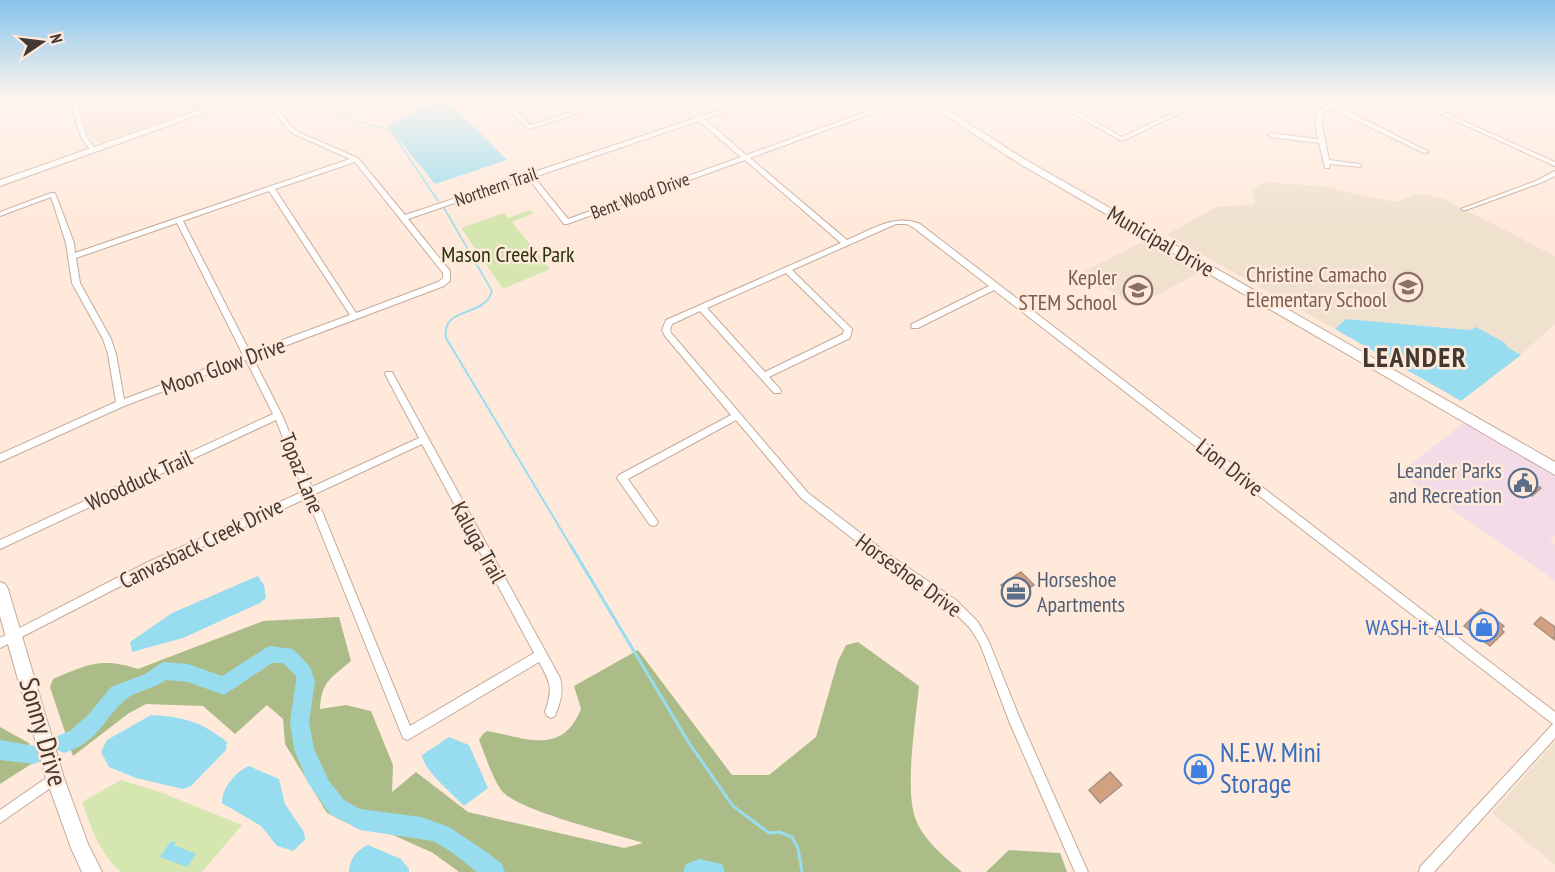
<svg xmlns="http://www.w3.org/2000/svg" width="1555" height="872" viewBox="0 0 1555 872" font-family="'PT Sans Narrow',sans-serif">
  <rect width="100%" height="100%" fill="#ffe9db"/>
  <polygon fill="#f3dce8" points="1465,422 1555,476 1555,535 1550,541 1555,545 1555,581 1399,473"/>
  <polygon fill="#f5daca" points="110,99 227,99 98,143 86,130 79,107"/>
  <g fill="#efe1ce">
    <polygon points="1264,182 1331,187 1342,191 1396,202 1415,194 1429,195 1444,199 1555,256 1555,324 1521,355 1476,327 1469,330 1346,319 1335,329 1167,235 1216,207 1253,204 1255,201 1252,190"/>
    <polygon points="1144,241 1199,273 1134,307 1083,272"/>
    <polygon points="1555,742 1555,865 1492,813"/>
  </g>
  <g fill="#d5e6b1">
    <polygon points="530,210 534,213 512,222 550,269 503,289 461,228 504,213 508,218"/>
    <path d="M121,780L160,792L242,825L202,872H121C99,853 92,829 82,802Z"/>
  </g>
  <g fill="#abbc88">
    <path d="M339,617L351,661C331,678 321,682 320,709L346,705L371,711L393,765L392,792L416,772L468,812L624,848L643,843C615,834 518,811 502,791C494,782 484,752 479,740L483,734L487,731C527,738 562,756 581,709L574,686L638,650L732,775H769L816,737L838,661L846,645L858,642L919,686C916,719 904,791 916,820C924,841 946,858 962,872H459L433,853L393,835L345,822L327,813L285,744L283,719L267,705L235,734L203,706L146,704L129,713L73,756L50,687L53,679C88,664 101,657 138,669L263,621Z"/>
    <polygon points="0,727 29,743 33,763 0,784"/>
    <polygon points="1009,850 1060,853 1067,872 986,872"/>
  </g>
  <g fill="#98ddef">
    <polygon points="436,99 446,99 507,160 435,184 387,125"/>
    <polygon points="1346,319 1469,330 1476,327 1505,343 1507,347 1521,355 1461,401 1335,329"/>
    <polygon points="258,576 264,585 266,598 260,603 183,638 132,652 130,642 172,613"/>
    <path d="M151,715C184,717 200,721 227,742L226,750L191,786L183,789L136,778L109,767L101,752L107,740Z"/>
    <path d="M449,737L469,745L488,788L464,806C453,794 423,770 422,755Z"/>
    <path d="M249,766L279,779L285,804L304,832L305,840L293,851L277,846L261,826L222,803C222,788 235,772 249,766Z"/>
    <polygon points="171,841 176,842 174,845 196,854 187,867 160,857"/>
    <path d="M368,845L401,859L409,869V872H349C349,860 356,850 368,845Z"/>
  </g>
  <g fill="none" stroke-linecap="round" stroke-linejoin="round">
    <g stroke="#98ddef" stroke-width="1.5">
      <polyline points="317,99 343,116 391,131 438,201"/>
      <polyline points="444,208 492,291 490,295"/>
    </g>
    <path stroke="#98ddef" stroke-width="2" d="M491,294C482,317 441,307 446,338L572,548"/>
    <polyline stroke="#98ddef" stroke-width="3" points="571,546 689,743 733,806 769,833 779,832 792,837 798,848 802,872"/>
    <g fill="#98ddef" fill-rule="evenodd">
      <path d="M269,646L293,649L310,667L315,681L309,722L314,749L329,781L344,800L360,809L421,817L449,827L488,853L502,864L505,872H477L450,851L433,841L360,830L330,814L308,783L294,749L290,722L296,681V676L283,663H272L224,695L188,682L166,680C154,689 134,691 124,701C100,723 99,741 64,753L57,750L54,743L57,736L70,731L89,714L111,687L145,674L163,662L188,664L222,676Z"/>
      <polygon points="0,740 41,747 44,754 41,761 34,764 0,760"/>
      <polygon points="699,859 722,864 725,872 683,872 686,864"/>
    </g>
  </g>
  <g fill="#d2a182" stroke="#a99080" stroke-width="1.5">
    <polygon points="1519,475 1541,488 1532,496 1511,482"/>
    <polygon points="1021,572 1034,585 1014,598 1001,585"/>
    <polygon points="1481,609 1504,626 1501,629 1504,632 1490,646 1464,626"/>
    <polygon points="1541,617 1555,627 1555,640 1534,624"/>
    <polygon points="1110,772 1122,785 1100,803 1089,790"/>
  </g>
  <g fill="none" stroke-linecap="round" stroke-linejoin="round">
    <g stroke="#c4aa9a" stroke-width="2">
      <g id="street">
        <polygon points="69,99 75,99 87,137 96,150 95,151 91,151 81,137"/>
        <path d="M265,99H271L290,125L298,132L358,158L405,215L696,118L674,99H680L701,116L754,99H762L761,100L705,119L746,155L877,108L865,99H871L884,107V109L750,158L847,240C871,230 894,213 920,224L1555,712V738L1434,872H1419L1420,867L1553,724L994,290L918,328H912L911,326L912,324L989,286L914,228L907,224H896L792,270L852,329L850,338L769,377L780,389L781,391L780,393H774L700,311L672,324L670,330L671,333L808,493L888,554L956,600L978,622L989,642L1020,719L1088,872H1075L1009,721L980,644L970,628L948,606L880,560L802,499L736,420L628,479L656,519L658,522L656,525L653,526L650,525L617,478L619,475L731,415L665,336L662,330L666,320L841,243L745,160L567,224H564L528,178L408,219L450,271V281L444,286L253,358L282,415L312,487L419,438L385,374L386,372H392L560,678C564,691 560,704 555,716L551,718L547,716L545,712C553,687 551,684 539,662L411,738L407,740L403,738L307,498L154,569L0,648V638L146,563L304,491L276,420L0,549V540L273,414L246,360L124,406L0,462V454L116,402L108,354L103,339L72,283L66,243L51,197L0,216V212L51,193H55L74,243L75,253L350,159L294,134L286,127ZM699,121L741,157L568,219L534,177ZM355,162L443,273V278L438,282L356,313L275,189ZM269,191L350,315L250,352L183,221ZM177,223L243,355L124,399L116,354L111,339L80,283L76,258ZM786,273L844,330L843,334L765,372L707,308ZM422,444L534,653L410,726L315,494Z"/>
        <polygon points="380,99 387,99 363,108 358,107"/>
        <polygon points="500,99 506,99 530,125 617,99 625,99 529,129 527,128"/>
        <polygon points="1046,99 1053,99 1061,103 1071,99 1078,99 1077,100 1065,105 1122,137 1203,99 1210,99 1122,141"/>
        <path d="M1338,99H1345L1335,105L1429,152L1424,153L1330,108L1325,111L1321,121L1329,160L1359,164L1361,165V167L1330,164L1329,168H1325L1319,143L1271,137L1268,135L1271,133L1318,139C1313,111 1316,111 1338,99Z"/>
        <polygon points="1407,99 1414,99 1555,162 1555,166"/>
        <polygon points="1534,99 1540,99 1530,113 1526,113 1525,112"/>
        <polygon points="1555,171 1555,176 1540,183 1466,210 1462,210 1461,209 1536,181"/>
        <polygon points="55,772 59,774 61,778 59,782 0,823 0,810"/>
      </g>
    </g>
    <g stroke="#c4aa9a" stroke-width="2">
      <g id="secondary">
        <polygon points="231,99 243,99 0,186 0,180"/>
        <polygon points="920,99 930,99 1026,160 1555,462 1555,475 1020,164"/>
        <polygon points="0,582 5,584 8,589 64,778 88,844 102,872 82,872 71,848 46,778 0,616"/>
      </g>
    </g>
    <use href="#street" fill="#fff" fill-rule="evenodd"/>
    <use href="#secondary" fill="#fff" fill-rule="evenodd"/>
  </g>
  <linearGradient id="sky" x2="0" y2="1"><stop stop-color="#88c4eb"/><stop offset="0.45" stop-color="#fff5ef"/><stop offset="1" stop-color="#fff5ef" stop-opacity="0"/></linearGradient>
  <rect width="1555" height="221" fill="url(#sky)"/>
  <defs>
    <g id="school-ring" transform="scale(1.5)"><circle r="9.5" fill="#ffe9db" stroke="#8d6e63" stroke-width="1.5"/><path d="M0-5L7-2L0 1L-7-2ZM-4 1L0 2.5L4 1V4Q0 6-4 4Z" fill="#8d6e63"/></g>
    <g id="civic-ring" transform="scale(1.5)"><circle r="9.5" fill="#ffe9db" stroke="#5c6f8a" stroke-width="1.5"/><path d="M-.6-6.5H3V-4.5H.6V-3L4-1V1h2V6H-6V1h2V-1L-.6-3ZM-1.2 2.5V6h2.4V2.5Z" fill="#5c6f8a"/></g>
    <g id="office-ring" transform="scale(1.5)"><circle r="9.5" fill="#ffe9db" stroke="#5c6f8a" stroke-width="1.5"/><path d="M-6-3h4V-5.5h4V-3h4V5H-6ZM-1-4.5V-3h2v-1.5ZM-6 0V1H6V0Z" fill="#5c6f8a"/></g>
    <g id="shop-ring" transform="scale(1.5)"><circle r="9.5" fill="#ffe9db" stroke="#3f7fe0" stroke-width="1.5"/><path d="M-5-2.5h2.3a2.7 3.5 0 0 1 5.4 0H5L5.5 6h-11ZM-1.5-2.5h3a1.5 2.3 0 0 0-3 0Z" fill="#3f7fe0"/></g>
  </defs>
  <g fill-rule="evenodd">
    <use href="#school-ring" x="1408" y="287"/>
    <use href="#school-ring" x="1138" y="290"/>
    <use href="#civic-ring" x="1523" y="483"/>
    <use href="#office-ring" x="1016" y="592"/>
    <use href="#shop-ring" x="1484" y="627"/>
    <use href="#shop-ring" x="1199" y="769"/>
  </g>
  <g text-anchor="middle" stroke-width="5" stroke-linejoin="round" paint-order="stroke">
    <g font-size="18" fill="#433831" stroke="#ffe9db">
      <text transform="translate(496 187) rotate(-19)" y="6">Northern Trail</text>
      <text transform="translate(640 196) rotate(-20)" y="6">Bent Wood Drive</text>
    </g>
    <g font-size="22" fill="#433831" stroke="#ffe9db">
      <text transform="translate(1161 241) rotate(30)" y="8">Municipal Drive</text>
      <text transform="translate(223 366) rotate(-20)" y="8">Moon Glow Drive</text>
      <text transform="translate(1230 467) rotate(38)" y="8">Lion Drive</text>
      <text transform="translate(302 473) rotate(68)" y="8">Topaz Lane</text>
      <text transform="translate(139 480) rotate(-25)" y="8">Woodduck Trail</text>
      <text transform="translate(479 542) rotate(61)" y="8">Kaluga Trail</text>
      <text transform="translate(201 543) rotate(-26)" y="8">Canvasback Creek Drive</text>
      <text transform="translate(909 575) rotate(36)" y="8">Horseshoe Drive</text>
    </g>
    <g font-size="22" fill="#283209" stroke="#ffe9db">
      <text x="508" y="262">Mason Creek Park</text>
    </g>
    <g font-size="22" fill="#785e54" stroke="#ffe9db" text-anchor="end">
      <text x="1387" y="282">Christine Camacho<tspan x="1387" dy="25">Elementary School</tspan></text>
      <text x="1117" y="285">Kepler<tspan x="1117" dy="25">STEM School</tspan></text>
    </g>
    <g font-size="22" fill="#4e5e75" stroke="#ffe9db" text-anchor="end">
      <text x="1502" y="478">Leander Parks<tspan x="1502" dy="25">and Recreation</tspan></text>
      <text x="1037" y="587" text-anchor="start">Horseshoe<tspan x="1037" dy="25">Apartments</tspan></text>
    </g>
    <g font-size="22" fill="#366cbe" stroke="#ffe9db" text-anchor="end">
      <text x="1463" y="635">WASH-it-ALL</text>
    </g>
    <g font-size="27" fill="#433831" stroke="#ffe9db">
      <text transform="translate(43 732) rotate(74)" y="9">Sonny Drive</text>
    </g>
    <g font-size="27" fill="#366cbe" stroke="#ffe9db" text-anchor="start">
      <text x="1220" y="762">N.E.W. Mini<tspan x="1220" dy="31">Storage</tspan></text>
    </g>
    <g font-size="28" font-weight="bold" letter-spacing="1.5" fill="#433831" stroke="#ffe9db">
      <text x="1415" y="367">LEANDER</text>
    </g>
  </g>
  <g transform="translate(42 42) rotate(76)" stroke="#ffe9db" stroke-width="4.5" paint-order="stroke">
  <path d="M0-4.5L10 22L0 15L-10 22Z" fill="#433831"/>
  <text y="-9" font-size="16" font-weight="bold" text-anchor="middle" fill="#433831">N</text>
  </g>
</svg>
